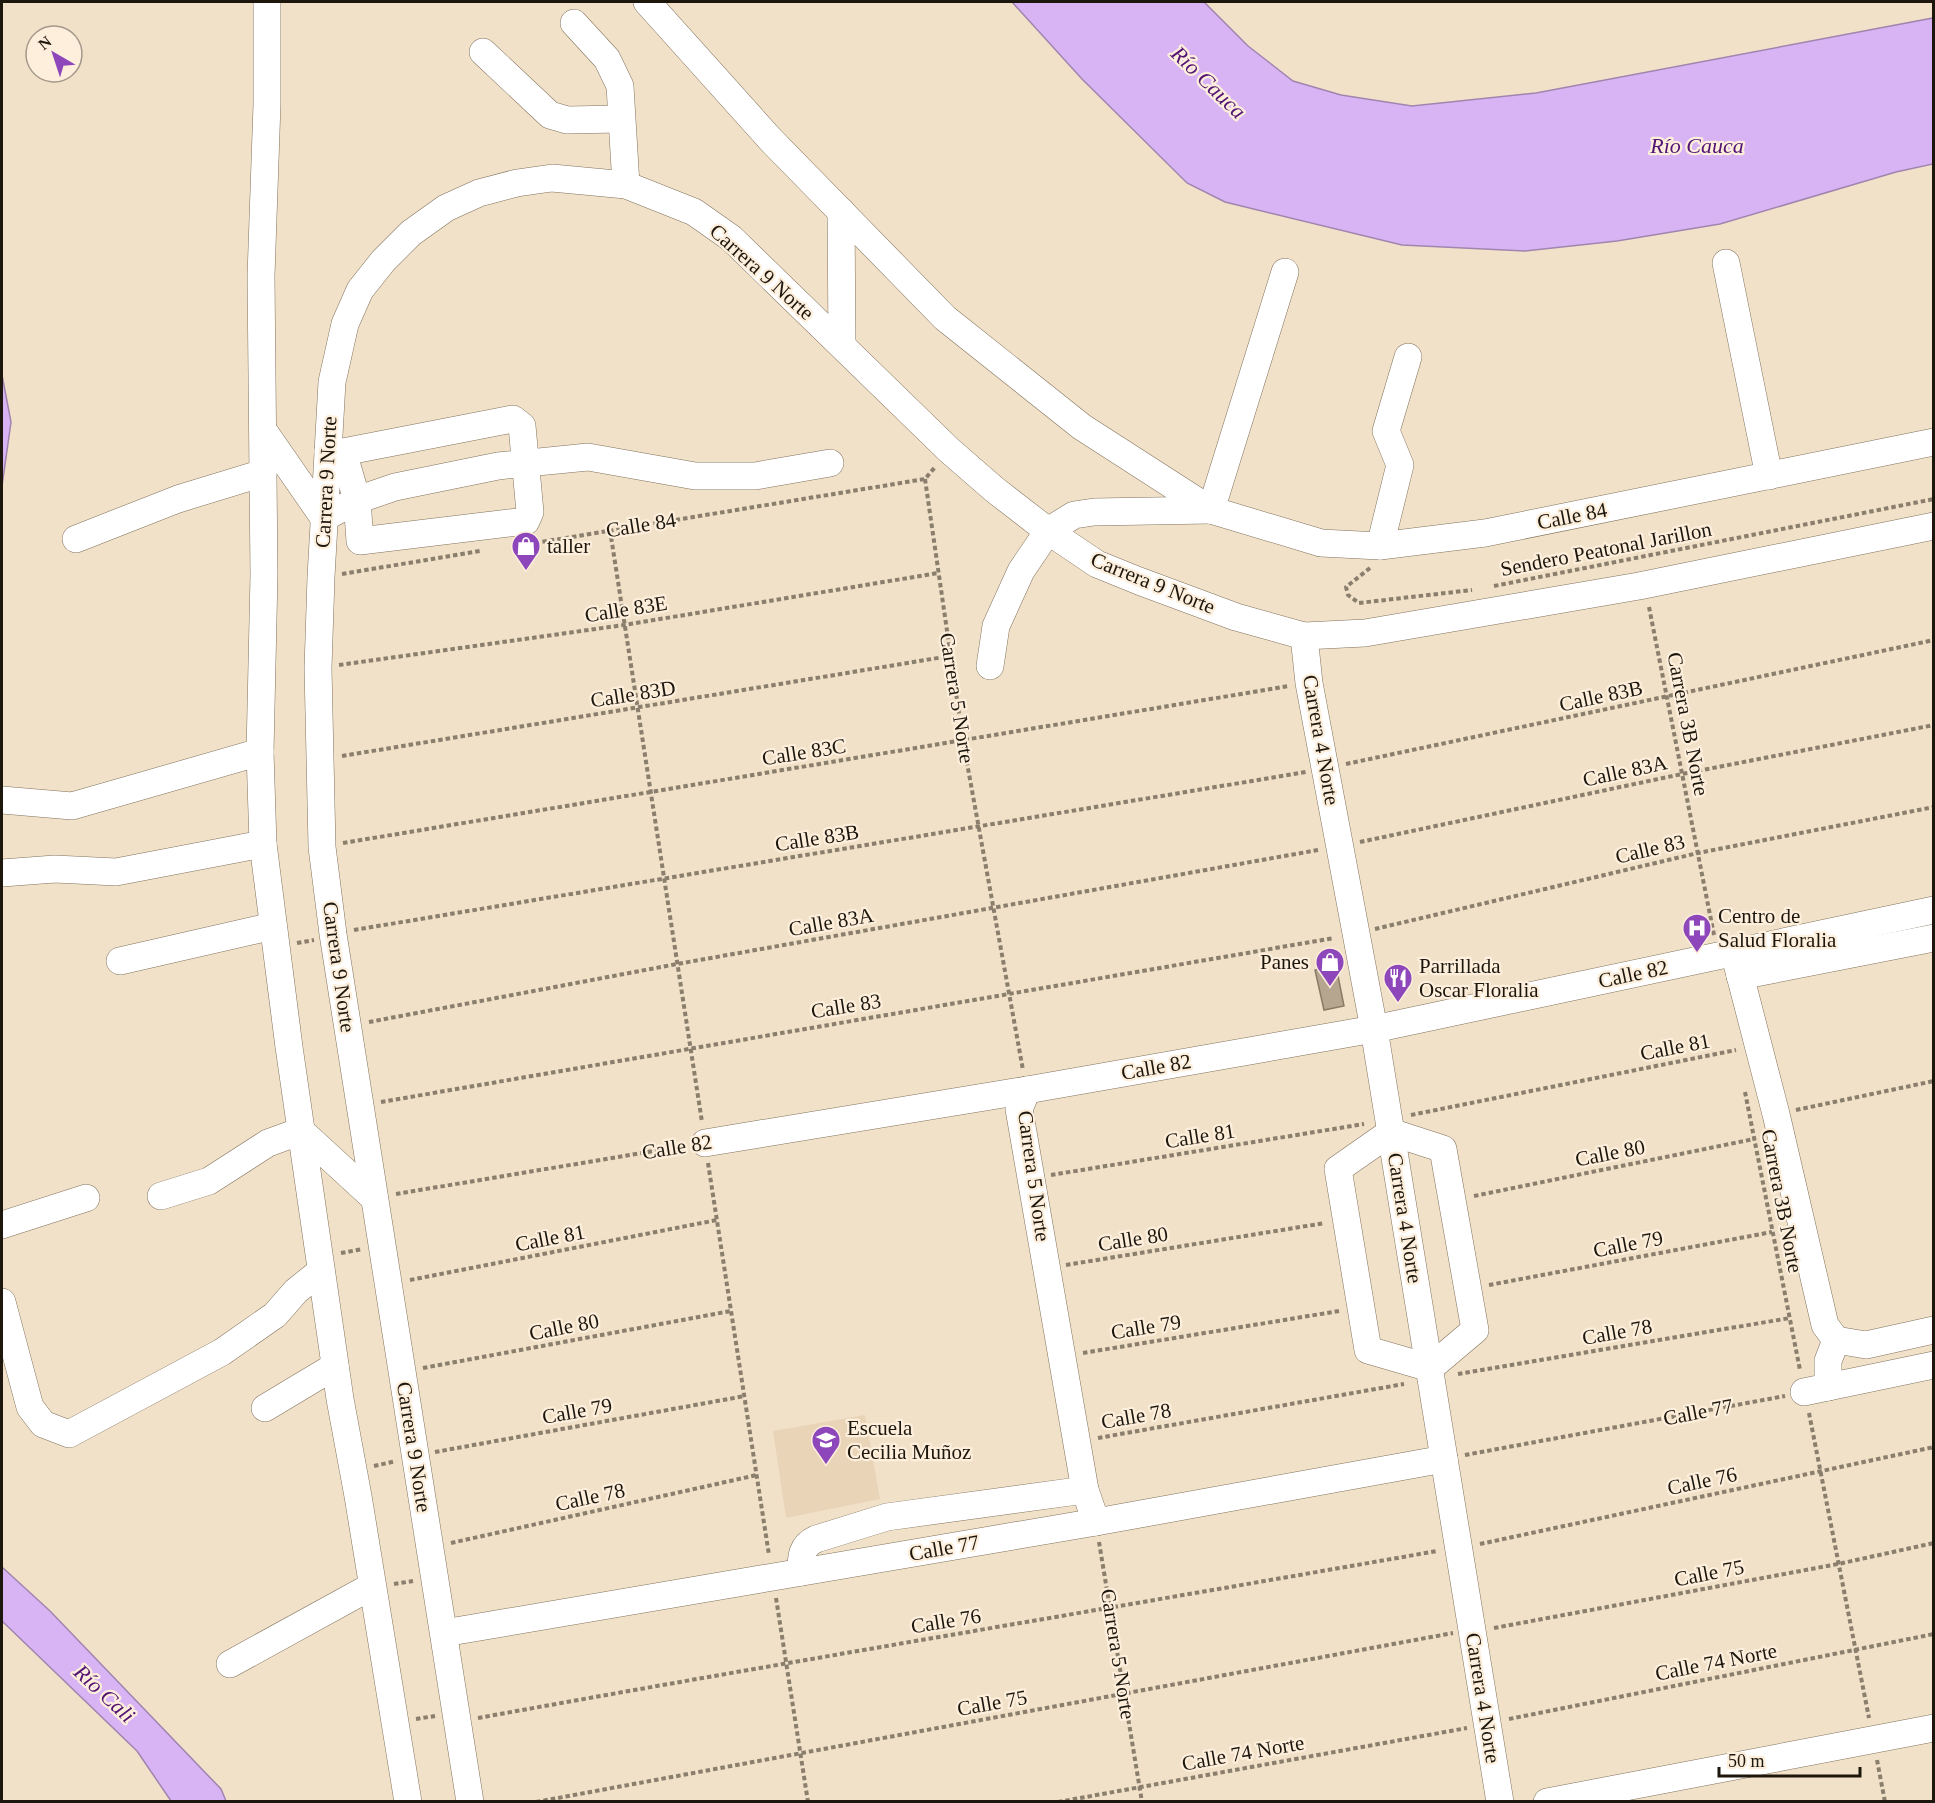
<svg xmlns="http://www.w3.org/2000/svg" width="1935" height="1803" viewBox="0 0 1935 1803" font-family="'Times New Roman',serif">
  <rect width="100%" height="100%" fill="#f2e1c9"/>
  <polygon fill="#e9d4b7" points="865,1415 880,1499 786,1518 773,1431"/>
  <g fill="#d9b4f5" stroke="#a085af" stroke-width="1.5">
    <polygon points="1012,2 1204,2 1248,46 1293,81 1341,95 1412,106 1536,93 1933,18 1933,164 1896,172 1720,224 1617,241 1525,251 1402,245 1225,202 1187,183 1082,79"/>
    <polygon points="2,375 11,422 2,486"/>
    <polygon points="2,1567 50,1611 221,1789 226,1801 171,1801 137,1751 2,1621"/>
  </g>
  <polygon fill="#b6a68f" stroke="#8b7b66" stroke-width="1.5" points="1336,966 1344,1006 1324,1010 1315,970"/>
  <g fill="none" stroke-linecap="round" stroke-linejoin="round">
    <g stroke="#81725c" stroke-width="28">
      <g id="minor">
        <polyline points="267,2 267,104 261,276 264,575 260,752 263,844 289,1047 340,1399 358,1496 408,1802"/>
        <polyline points="647,2 770,139 945,318 1082,427 1211,510 1321,543 1380,546 1485,533 1934,442"/>
        <polyline points="574,23 607,59 620,86 626,185"/>
        <polyline points="483,52 550,115 567,120 621,119"/>
        <polyline points="841,211 842,345"/>
        <polyline points="1726,263 1769,476"/>
        <polyline points="263,430 324,518 357,500 395,487 498,466 588,457 695,476 755,476 830,463"/>
        <polyline points="328,451 343,452 357,500 360,541 526,521 530,512 522,426 513,419 343,452"/>
        <polyline points="1211,510 1285,272"/>
        <polyline points="76,539 178,499 263,473"/>
        <polyline points="1380,546 1400,465 1386,431 1408,357"/>
        <polyline points="1304,636 1309,683 1374,1029 1500,1802"/>
        <polyline points="990,666 996,626 1021,571 1048,531 1074,515 1094,512 1211,510"/>
        <polyline points="2,800 72,806 260,752"/>
        <polyline points="2,873 55,869 116,872 263,844"/>
        <polyline points="1734,952 1776,1114 1825,1325 1836,1340 1866,1345 1934,1330"/>
        <polyline points="120,961 273,926"/>
        <polyline points="1740,976 1934,938"/>
        <polyline points="1027,1090 1019,1109 1085,1490 1096,1522"/>
        <polygon points="1391,1132 1443,1149 1475,1330 1430,1368 1368,1350 1338,1169"/>
        <polyline points="705,1143 1027,1090 1374,1029 1934,910"/>
        <polyline points="161,1196 209,1181 268,1143 301,1131 374,1198"/>
        <polyline points="2,1225 86,1198"/>
        <polyline points="2,1302 30,1407 43,1424 69,1434 222,1352 275,1315 296,1291 321,1271"/>
        <polyline points="1828,1387 1828,1361 1836,1340"/>
        <polyline points="1804,1392 1934,1365"/>
        <polyline points="265,1408 335,1366"/>
        <path d="M801,1572C801,1557 801,1546 816,1539L887,1517L1085,1490"/>
        <polyline points="444,1633 1096,1522 1444,1459"/>
        <polyline points="230,1664 372,1586"/>
        <polyline points="470,1802 333,934 322,847 318,668 321,577 332,382 345,324 360,290 383,261 411,233 446,208 479,193 517,183 552,178 626,185 694,212 731,238 949,450 995,490 1048,531 1097,564 1139,581 1236,617 1304,636 1365,633 1639,586 1934,526"/>
        <polyline points="1547,1802 1934,1728"/>
      </g>
    </g>
    <g stroke="#8a7e6d" stroke-width="4" stroke-dasharray="4.5 3" stroke-linecap="butt">
      <polyline points="925,479 963,741 1023,1070"/>
      <polyline points="610,530 702,1122"/>
      <polyline points="535,543 925,479 936,466"/>
      <polyline points="1370,568 1346,587 1348,595 1359,603 1472,590"/>
      <polyline points="342,574 480,551"/>
      <polyline points="1494,586 1934,499"/>
      <polyline points="1649,607 1714,935"/>
      <polyline points="339,665 624,625 938,573"/>
      <polyline points="342,756 950,656"/>
      <polyline points="1346,764 1934,640"/>
      <polyline points="1360,842 1682,774 1934,725"/>
      <polyline points="343,843 1289,686"/>
      <polyline points="1375,929 1698,853 1934,807"/>
      <polyline points="354,930 1306,772"/>
      <polyline points="297,943 314,940"/>
      <polyline points="369,1022 677,964 1318,850"/>
      <polyline points="1745,1092 1800,1370"/>
      <polyline points="381,1102 1334,938"/>
      <polyline points="1796,1110 1934,1081"/>
      <polyline points="1411,1115 1736,1050"/>
      <polyline points="708,1163 769,1555"/>
      <polyline points="1051,1175 1364,1124"/>
      <polyline points="396,1194 684,1146"/>
      <polyline points="1474,1196 1754,1139"/>
      <polyline points="341,1253 363,1249"/>
      <polyline points="1066,1265 1325,1223"/>
      <polyline points="410,1280 717,1220"/>
      <polyline points="1489,1285 1772,1232"/>
      <polyline points="1083,1353 1339,1311"/>
      <polyline points="423,1368 731,1311"/>
      <polyline points="1458,1374 1790,1318"/>
      <polyline points="1809,1413 1869,1718"/>
      <polyline points="1098,1438 1404,1384"/>
      <polyline points="435,1452 745,1396"/>
      <polyline points="1465,1455 1785,1396"/>
      <polyline points="374,1466 396,1461"/>
      <polyline points="1099,1542 1142,1802"/>
      <polyline points="451,1543 757,1475"/>
      <polyline points="1480,1544 1934,1447"/>
      <polyline points="394,1584 413,1581"/>
      <polyline points="776,1598 808,1802"/>
      <polyline points="1494,1628 1838,1564 1934,1543"/>
      <path d="M478,1718C798,1660 1118,1607 1437,1551"/>
      <polyline points="416,1719 435,1716"/>
      <polyline points="1509,1719 1934,1634"/>
      <polyline points="1877,1760 1885,1802"/>
      <polyline points="536,1802 1453,1633"/>
      <polyline points="1058,1802 1467,1728"/>
    </g>
    <use href="#minor" stroke="#fff" stroke-width="27"/>
  </g>
  <defs>
    <g id="shop-pin" transform="scale(1.5)"><path d="M0 17L-7.5 6A9.5 9.5 0 1 1 7.5 6Z" fill="#8e47ba" stroke="#fdefdc"/><path d="M-5-2.5h2.3a2.7 3.5 0 0 1 5.4 0H5L5.5 6h-11ZM-1.5-2.5h3a1.5 2.3 0 0 0-3 0Z" fill="#fff"/></g>
    <g id="hospital-pin" transform="scale(1.5)"><path d="M0 17L-7.5 6A9.5 9.5 0 1 1 7.5 6Z" fill="#8e47ba" stroke="#fdefdc"/><path d="M-5-5h3v3.5h4V-5h3V5h-3V1.5h-4V5h-3Z" fill="#fff"/></g>
    <g id="restaurant-pin" transform="scale(1.5)"><path d="M0 17L-7.5 6A9.5 9.5 0 1 1 7.5 6Z" fill="#8e47ba" stroke="#fdefdc"/><path d="M-5-6h1v4h1v-4h1v4h1v-4h1v5L-1.5 .5V6h-2V.5L-5-1ZM5-6V6H3V1.5H1.5Q1.5-4 5-6Z" fill="#fff"/></g>
    <g id="school-pin" transform="scale(1.5)"><path d="M0 17L-7.5 6A9.5 9.5 0 1 1 7.5 6Z" fill="#8e47ba" stroke="#fdefdc"/><path d="M0-5L7-2L0 1L-7-2ZM-4 1L0 2.5L4 1V4Q0 6-4 4Z" fill="#fff"/></g>
  </defs>
  <g fill-rule="evenodd">
    <use href="#shop-pin" x="526" y="546"/>
    <use href="#hospital-pin" x="1697" y="928"/>
    <use href="#shop-pin" x="1330" y="962"/>
    <use href="#restaurant-pin" x="1398" y="978"/>
    <use href="#school-pin" x="826" y="1440"/>
  </g>
  <g text-anchor="middle" stroke-width="4.5" stroke-linejoin="round" paint-order="stroke">
    <g font-size="21" fill="#1c160d" stroke="#fdefdc">
      <text transform="translate(762 272) rotate(42)" y="7">Carrera 9 Norte</text>
      <text transform="translate(326 482) rotate(-87)" y="7">Carrera 9 Norte</text>
      <text transform="translate(1572 516) rotate(-11)" y="7">Calle 84</text>
      <text transform="translate(641 525) rotate(-9)" y="7">Calle 84</text>
      <text transform="translate(1606 549) rotate(-11)" y="7">Sendero Peatonal Jarillon</text>
      <text transform="translate(1153 583) rotate(22)" y="7">Carrera 9 Norte</text>
      <text transform="translate(626 609) rotate(-9)" y="7">Calle 83E</text>
      <text transform="translate(633 694) rotate(-9)" y="7">Calle 83D</text>
      <text transform="translate(1601 696) rotate(-12)" y="7">Calle 83B</text>
      <text transform="translate(957 698) rotate(81)" y="7">Carrera 5 Norte</text>
      <text transform="translate(1688 724) rotate(79)" y="7">Carrera 3B Norte</text>
      <text transform="translate(1321 740) rotate(80)" y="7">Carrera 4 Norte</text>
      <text transform="translate(804 752) rotate(-9)" y="7">Calle 83C</text>
      <text transform="translate(1625 771) rotate(-12)" y="7">Calle 83A</text>
      <text transform="translate(817 838) rotate(-9)" y="7">Calle 83B</text>
      <text transform="translate(1650 849) rotate(-13)" y="7">Calle 83</text>
      <text transform="translate(831 922) rotate(-10)" y="7">Calle 83A</text>
      <text transform="translate(339 967) rotate(82)" y="7">Carrera 9 Norte</text>
      <text transform="translate(1633 974) rotate(-12)" y="7">Calle 82</text>
      <text transform="translate(846 1006) rotate(-9)" y="7">Calle 83</text>
      <text transform="translate(1675 1047) rotate(-11)" y="7">Calle 81</text>
      <text transform="translate(1156 1067) rotate(-10)" y="7">Calle 82</text>
      <text transform="translate(1200 1136) rotate(-9)" y="7">Calle 81</text>
      <text transform="translate(677 1147) rotate(-9)" y="7">Calle 82</text>
      <text transform="translate(1610 1153) rotate(-11)" y="7">Calle 80</text>
      <text transform="translate(1034 1176) rotate(82)" y="7">Carrera 5 Norte</text>
      <text transform="translate(1782 1201) rotate(79)" y="7">Carrera 3B Norte</text>
      <text transform="translate(1405 1218) rotate(81)" y="7">Carrera 4 Norte</text>
      <text transform="translate(550 1238) rotate(-11)" y="7">Calle 81</text>
      <text transform="translate(1133 1239) rotate(-9)" y="7">Calle 80</text>
      <text transform="translate(1628 1244) rotate(-11)" y="7">Calle 79</text>
      <text transform="translate(564 1327) rotate(-11)" y="7">Calle 80</text>
      <text transform="translate(1146 1327) rotate(-9)" y="7">Calle 79</text>
      <text transform="translate(1617 1332) rotate(-10)" y="7">Calle 78</text>
      <text transform="translate(577 1411) rotate(-10)" y="7">Calle 79</text>
      <text transform="translate(1698 1412) rotate(-11)" y="7">Calle 77</text>
      <text transform="translate(1136 1416) rotate(-10)" y="7">Calle 78</text>
      <text transform="translate(414 1447) rotate(81)" y="7">Carrera 9 Norte</text>
      <text transform="translate(1702 1481) rotate(-12)" y="7">Calle 76</text>
      <text transform="translate(590 1497) rotate(-12)" y="7">Calle 78</text>
      <text transform="translate(944 1548) rotate(-10)" y="7">Calle 77</text>
      <text transform="translate(1709 1573) rotate(-11)" y="7">Calle 75</text>
      <text transform="translate(946 1621) rotate(-9)" y="7">Calle 76</text>
      <text transform="translate(1118 1654) rotate(81)" y="7">Carrera 5 Norte</text>
      <text transform="translate(1716 1662) rotate(-11)" y="7">Calle 74 Norte</text>
      <text transform="translate(1483 1698) rotate(81)" y="7">Carrera 4 Norte</text>
      <text transform="translate(992 1703) rotate(-10)" y="7">Calle 75</text>
      <text transform="translate(1243 1753) rotate(-10)" y="7">Calle 74 Norte</text>
    </g>
    <g font-size="21" fill="#1c160d" stroke="#fdefdc" text-anchor="start">
      <text x="547" y="553">taller</text>
      <text x="1718" y="923">Centro de<tspan x="1718" dy="24">Salud Floralia</tspan></text>
      <text x="1309" y="969" text-anchor="end">Panes</text>
      <text x="1419" y="973">Parrillada<tspan x="1419" dy="24">Oscar Floralia</tspan></text>
      <text x="847" y="1435">Escuela<tspan x="847" dy="24">Cecilia Muñoz</tspan></text>
    </g>
    <g font-size="22" font-style="italic" fill="#521372" stroke="#fdefdc">
      <text transform="translate(1209 82) rotate(44)" y="8">Río Cauca</text>
      <text x="1697" y="153">Río Cauca</text>
      <text transform="translate(105 1693) rotate(43)" y="8">Río Cali</text>
    </g>
  </g>
  <rect width="1935" height="1803" fill="none" stroke="#1c160d" stroke-width="6"/>
  <g transform="translate(54 54) rotate(321)"><circle r="28" fill="#fdefdc" stroke="#a39889" stroke-width="1.5"/>
  <path d="M0-4.5L10 22L0 15L-10 22Z" fill="#8e47ba"/>
  <text y="-9" font-size="16" font-weight="bold" text-anchor="middle" fill="#1c160d">N</text>
  </g>
  <path d="M1719 1767v9h141v-9" fill="none" stroke="#1c160d" stroke-width="3"/>
  <text x="1728" y="1767" font-size="18" fill="#1c160d" stroke="#fdefdc" stroke-width="4.5" paint-order="stroke">50 m</text>
</svg>
